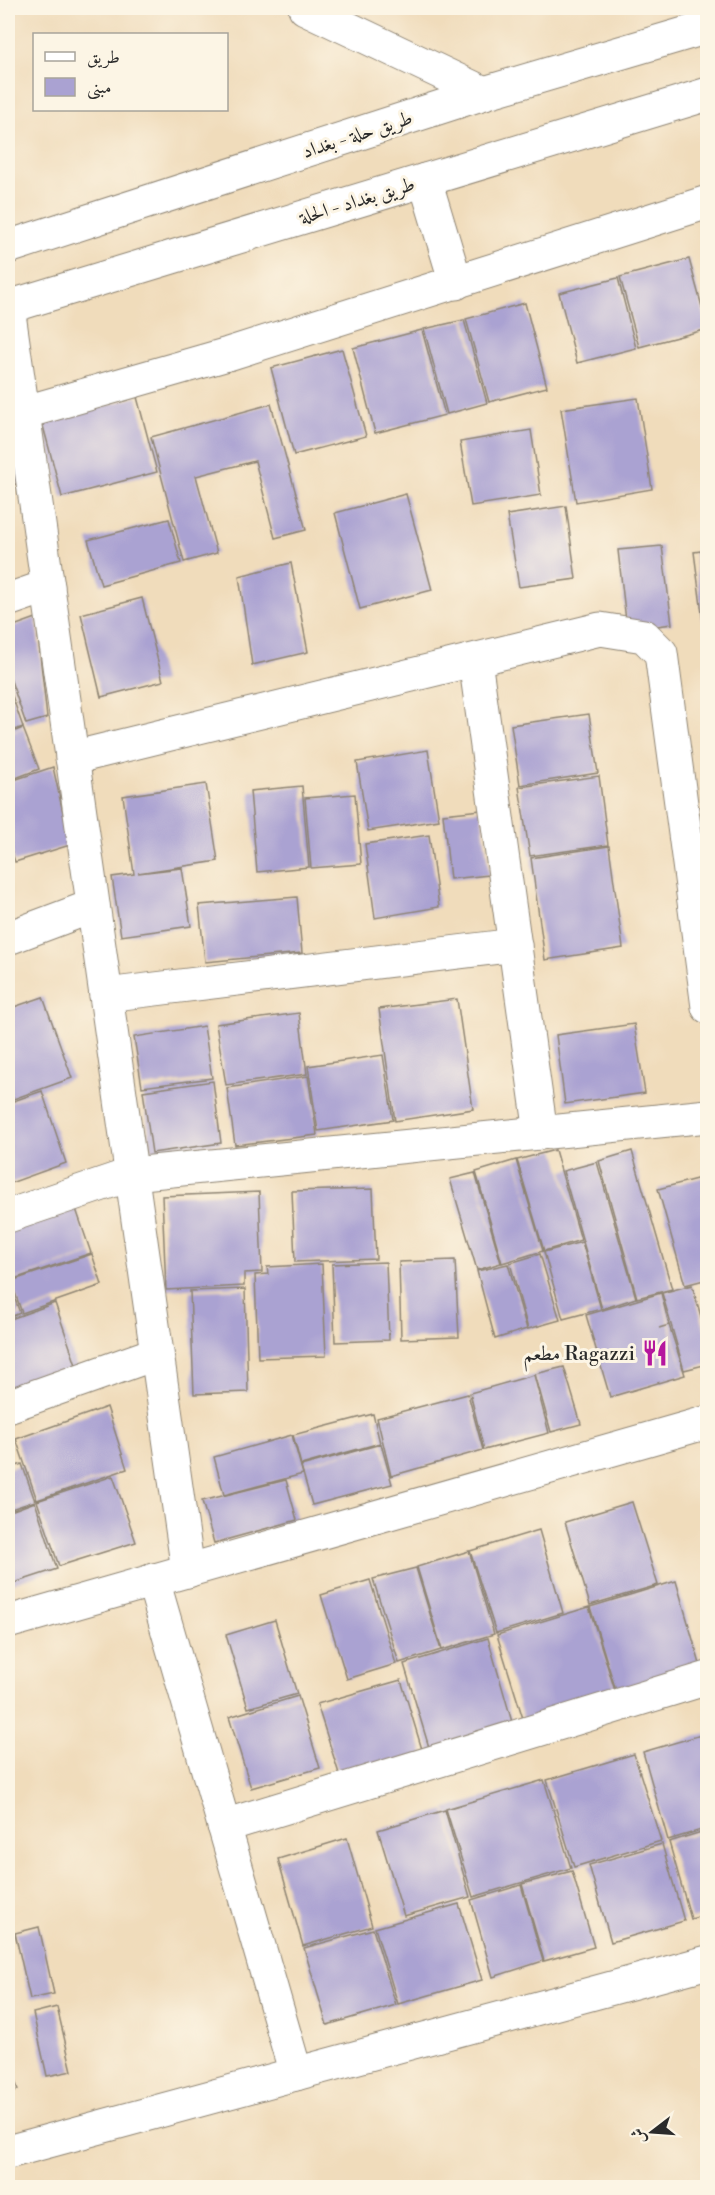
<svg xmlns="http://www.w3.org/2000/svg" width="715" height="2195" viewBox="0 0 715 2195" font-family="'Libre Bodoni',Amiri,serif">
  <rect width="100%" height="100%" fill="#fcf5e5"/>
  <filter id="ink" filterUnits="userSpaceOnUse"><feTurbulence type="fractalNoise" baseFrequency=".0167" numOctaves="2"/><feDisplacementMap in="SourceGraphic" scale="12" xChannelSelector="R" yChannelSelector="G"/><feConvolveMatrix kernelMatrix="1 2 1 2 8 2 1 2 1" color-interpolation-filters="sRGB"/></filter>
  <filter id="wash" filterUnits="userSpaceOnUse"><feTurbulence type="fractalNoise" baseFrequency=".008" numOctaves="4" result="noise"/><feDisplacementMap in="SourceGraphic" scale="24" xChannelSelector="R" yChannelSelector="G"/><feGaussianBlur stdDeviation="1.35" result="paint"/><feColorMatrix in="noise" values="0 0 0 0 0 0 0 0 0 0 0 0 0 0 0 0 0 1.4 0 .05"/><feComposite in="paint" operator="in"/></filter>
  <g filter="url(#wash)">
    <rect width="100%" height="100%" fill="#f0dcbb"/>
    <g id="blocks">
      <g fill="#aaa2d2">
        <polygon points="689,259 708,329 639,347 620,277"/>
        <polygon points="618,278 636,348 577,363 559,293"/>
        <polygon points="525,303 547,387 489,402 466,319"/>
        <polygon points="464,320 487,403 447,414 424,329"/>
        <polygon points="422,330 445,415 375,433 353,348"/>
        <polygon points="342,349 366,436 294,455 271,368"/>
        <polygon points="137,397 157,472 62,497 42,422"/>
        <polygon points="638,398 652,489 576,502 561,409"/>
        <polygon points="271,404 306,530 275,538 255,461 196,476 217,553 184,562 151,437"/>
        <polygon points="531,430 541,495 471,506 460,442"/>
        <polygon points="8,446 21,482 8,487"/>
        <polygon points="406,494 432,590 360,609 335,513"/>
        <polygon points="566,506 576,579 519,587 507,515"/>
        <polygon points="169,519 181,563 101,585 88,540"/>
        <polygon points="662,546 672,624 627,630 618,550"/>
        <polygon points="708,550 708,620 703,621 694,552"/>
        <polygon points="291,563 308,652 252,665 239,576"/>
        <polygon points="142,598 163,681 101,697 81,614"/>
        <polygon points="36,618 47,718 26,724 8,672 8,628"/>
        <polygon points="8,690 10,690 23,727 8,732"/>
        <polygon points="589,714 598,773 520,785 511,725"/>
        <polygon points="23,728 39,769 8,781 8,734"/>
        <polygon points="428,750 439,820 368,831 357,762"/>
        <polygon points="53,767 70,845 15,862 8,841 8,782"/>
        <polygon points="599,776 608,845 530,856 519,787"/>
        <polygon points="206,784 218,861 138,873 182,868 191,926 121,936 112,877 134,874 123,796"/>
        <polygon points="302,786 309,867 257,872 250,791"/>
        <polygon points="355,794 361,864 311,868 305,798"/>
        <polygon points="481,810 489,875 450,879 443,814"/>
        <polygon points="429,835 439,907 375,918 365,844"/>
        <polygon points="609,846 623,948 545,960 531,858"/>
        <polygon points="297,897 302,953 205,962 199,905"/>
        <polygon points="43,997 72,1078 8,1101 8,1009"/>
        <polygon points="457,999 473,1109 395,1121 379,1009"/>
        <polygon points="299,1013 307,1074 226,1085 216,1024"/>
        <polygon points="634,1024 645,1093 565,1104 556,1035"/>
        <polygon points="204,1026 212,1078 142,1087 134,1037"/>
        <polygon points="383,1055 393,1120 318,1131 308,1066"/>
        <polygon points="308,1076 317,1135 235,1145 227,1088"/>
        <polygon points="213,1081 221,1143 152,1153 143,1091"/>
        <polygon points="42,1091 66,1163 8,1184 8,1103"/>
        <polygon points="555,1150 581,1240 544,1251 517,1160"/>
        <polygon points="632,1151 672,1289 637,1298 599,1161"/>
        <polygon points="516,1160 543,1251 502,1263 476,1172"/>
        <polygon points="597,1162 636,1298 602,1309 563,1171"/>
        <polygon points="475,1173 501,1263 477,1270 450,1179"/>
        <polygon points="708,1176 708,1279 685,1285 658,1189"/>
        <polygon points="373,1189 376,1259 295,1262 292,1191"/>
        <polygon points="259,1192 262,1272 244,1273 244,1286 166,1290 162,1196"/>
        <polygon points="74,1203 91,1253 11,1280 8,1271 8,1226"/>
        <polygon points="582,1242 601,1309 563,1319 544,1252"/>
        <polygon points="92,1254 102,1285 22,1313 11,1281"/>
        <polygon points="540,1254 560,1320 528,1329 510,1263"/>
        <polygon points="455,1260 459,1337 401,1339 399,1262"/>
        <polygon points="386,1262 389,1340 335,1342 332,1264"/>
        <polygon points="322,1264 326,1356 258,1358 255,1275 268,1274 267,1267"/>
        <polygon points="508,1264 527,1329 495,1339 477,1271"/>
        <polygon points="8,1280 20,1313 8,1318"/>
        <polygon points="692,1285 708,1341 708,1364 684,1370 662,1293"/>
        <polygon points="245,1289 248,1392 194,1394 190,1291"/>
        <polygon points="661,1293 669,1325 659,1328 669,1325 685,1375 610,1397 586,1315"/>
        <polygon points="55,1303 77,1368 8,1393 8,1320"/>
        <polygon points="564,1367 581,1424 551,1432 535,1374"/>
        <polygon points="534,1375 549,1433 484,1450 470,1393"/>
        <polygon points="468,1394 483,1450 391,1476 377,1418"/>
        <polygon points="107,1407 127,1469 37,1500 16,1439"/>
        <polygon points="373,1414 380,1443 301,1465 293,1435"/>
        <polygon points="292,1435 303,1474 224,1495 214,1457"/>
        <polygon points="381,1444 392,1484 312,1505 301,1466"/>
        <polygon points="22,1464 35,1501 8,1510 8,1469"/>
        <polygon points="113,1476 136,1542 59,1566 37,1501"/>
        <polygon points="286,1480 297,1520 214,1543 202,1501"/>
        <polygon points="35,1502 57,1569 8,1585 8,1512"/>
        <polygon points="632,1502 658,1585 590,1605 565,1522"/>
        <polygon points="539,1530 563,1613 496,1633 470,1551"/>
        <polygon points="469,1551 494,1634 442,1650 417,1567"/>
        <polygon points="416,1568 441,1650 399,1663 373,1579"/>
        <polygon points="370,1580 396,1664 347,1679 321,1595"/>
        <polygon points="676,1581 702,1671 618,1697 590,1607"/>
        <polygon points="589,1607 617,1697 525,1725 497,1635"/>
        <polygon points="275,1620 297,1694 248,1708 226,1635"/>
        <polygon points="488,1638 514,1729 431,1754 404,1664"/>
        <polygon points="401,1680 424,1756 341,1780 317,1704"/>
        <polygon points="298,1696 320,1768 251,1788 229,1717"/>
        <polygon points="708,1733 708,1828 668,1840 643,1752"/>
        <polygon points="634,1754 661,1841 574,1867 547,1780"/>
        <polygon points="544,1780 571,1868 473,1897 446,1809"/>
        <polygon points="445,1810 470,1897 404,1916 378,1830"/>
        <polygon points="708,1830 708,1914 691,1919 669,1842"/>
        <polygon points="347,1838 372,1926 303,1946 278,1859"/>
        <polygon points="662,1844 684,1921 611,1942 589,1865"/>
        <polygon points="572,1871 594,1947 544,1961 522,1884"/>
        <polygon points="521,1885 543,1961 493,1977 471,1900"/>
        <polygon points="459,1904 482,1980 398,2004 375,1928"/>
        <polygon points="39,1927 54,1994 30,1999 15,1933"/>
        <polygon points="373,1929 396,2005 327,2025 304,1948"/>
        <polygon points="57,2007 72,2071 47,2076 33,2013"/>
        <polygon points="8,2057 18,2090 8,2093"/>
      </g>
    </g>
  </g>
  <g filter="url(#ink)">
    <use href="#blocks" fill-opacity="0" stroke="#8e8473" stroke-width="1.5"/>
    <g fill="none" stroke-linecap="round" stroke-linejoin="round">
      <g stroke="#8e8473" stroke-width="35">
        <g id="minor">
          <polyline points="305,8 484,93"/>
          <polyline points="8,307 188,1571"/>
          <polyline points="8,417 228,354 708,202"/>
          <polyline points="8,600 48,586"/>
          <polyline points="475,660 541,1133"/>
          <polyline points="72,758 600,629 644,636 661,653 708,1007"/>
          <polyline points="8,938 93,906"/>
          <polyline points="106,995 515,945"/>
          <polyline points="8,1216 132,1174 708,1116"/>
          <polyline points="8,1406 157,1353"/>
          <polyline points="153,1580 296,2074"/>
          <polyline points="8,1622 708,1422"/>
          <polyline points="224,1826 708,1678"/>
          <polyline points="8,2152 708,1962"/>
        </g>
      </g>
      <g stroke="#8e8473" stroke-width="35">
        <g id="major">
          <polyline points="425,180 456,283"/>
          <polyline points="8,247 484,93 708,27"/>
          <polyline points="8,307 708,94"/>
        </g>
      </g>
      <use href="#minor" stroke="#fff" stroke-width="33"/>
      <use href="#major" stroke="#fff" stroke-width="33"/>
    </g>
  </g>
  <defs>
    <g id="restaurant-bare" transform="scale(2.07)"><path d="M-5-6h1v4h1v-4h1v4h1v-4h1v5L-1.5 .5V6h-2V.5L-5-1ZM5-6V6H3V1.5H1.5Q1.5-4 5-6Z" fill="#b5179e" stroke="#fcf5e5" stroke-width="2.5" paint-order="stroke"/></g>
  </defs>
  <g fill-rule="evenodd">
    <use href="#restaurant-bare" x="655" y="1353"/>
  </g>
  <g text-anchor="middle" stroke-width="6" stroke-linejoin="round" paint-order="stroke">
    <g font-size="20" fill="#2b2b2b" stroke="#fcf5e5">
      <text transform="translate(357 134) rotate(-18)" y="7">طريق حلة - بغداد</text>
      <text transform="translate(357 200) rotate(-17)" y="7">طريق بغداد - الحلة</text>
    </g>
    <g font-size="20" fill="#2b2b2b" stroke="#fcf5e5" text-anchor="end">
      <text x="635" y="1360">مطعم Ragazzi</text>
    </g>
  </g>
  <rect width="715" height="2195" fill="none" stroke="#fcf5e5" stroke-width="30"/>
  <rect x="33" y="33" width="195" height="78" fill="#fcf5e5" stroke="#a8a49b" stroke-width="1.5"/>
  <rect x="45" y="52" width="30" height="9" fill="#ffffff" stroke="#a8a49b" stroke-width="1.5"/>
  <text x="87" y="63" font-size="18" fill="#2b2b2b">طريق</text>
  <rect x="45" y="78" width="30" height="18" fill="#aaa2d2" stroke="#a8a49b" stroke-width="1.5"/>
  <text x="87" y="93" font-size="18" fill="#2b2b2b">مبنى</text>
  <g transform="translate(652 2132) rotate(253)" stroke="#fcf5e5" stroke-width="4.5" paint-order="stroke">
  <path d="M0-4.5L10 22L0 15L-10 22Z" fill="#2b2b2b"/>
  <text y="-9" font-size="16" font-weight="bold" text-anchor="middle" fill="#2b2b2b">ش</text>
  </g>
</svg>
